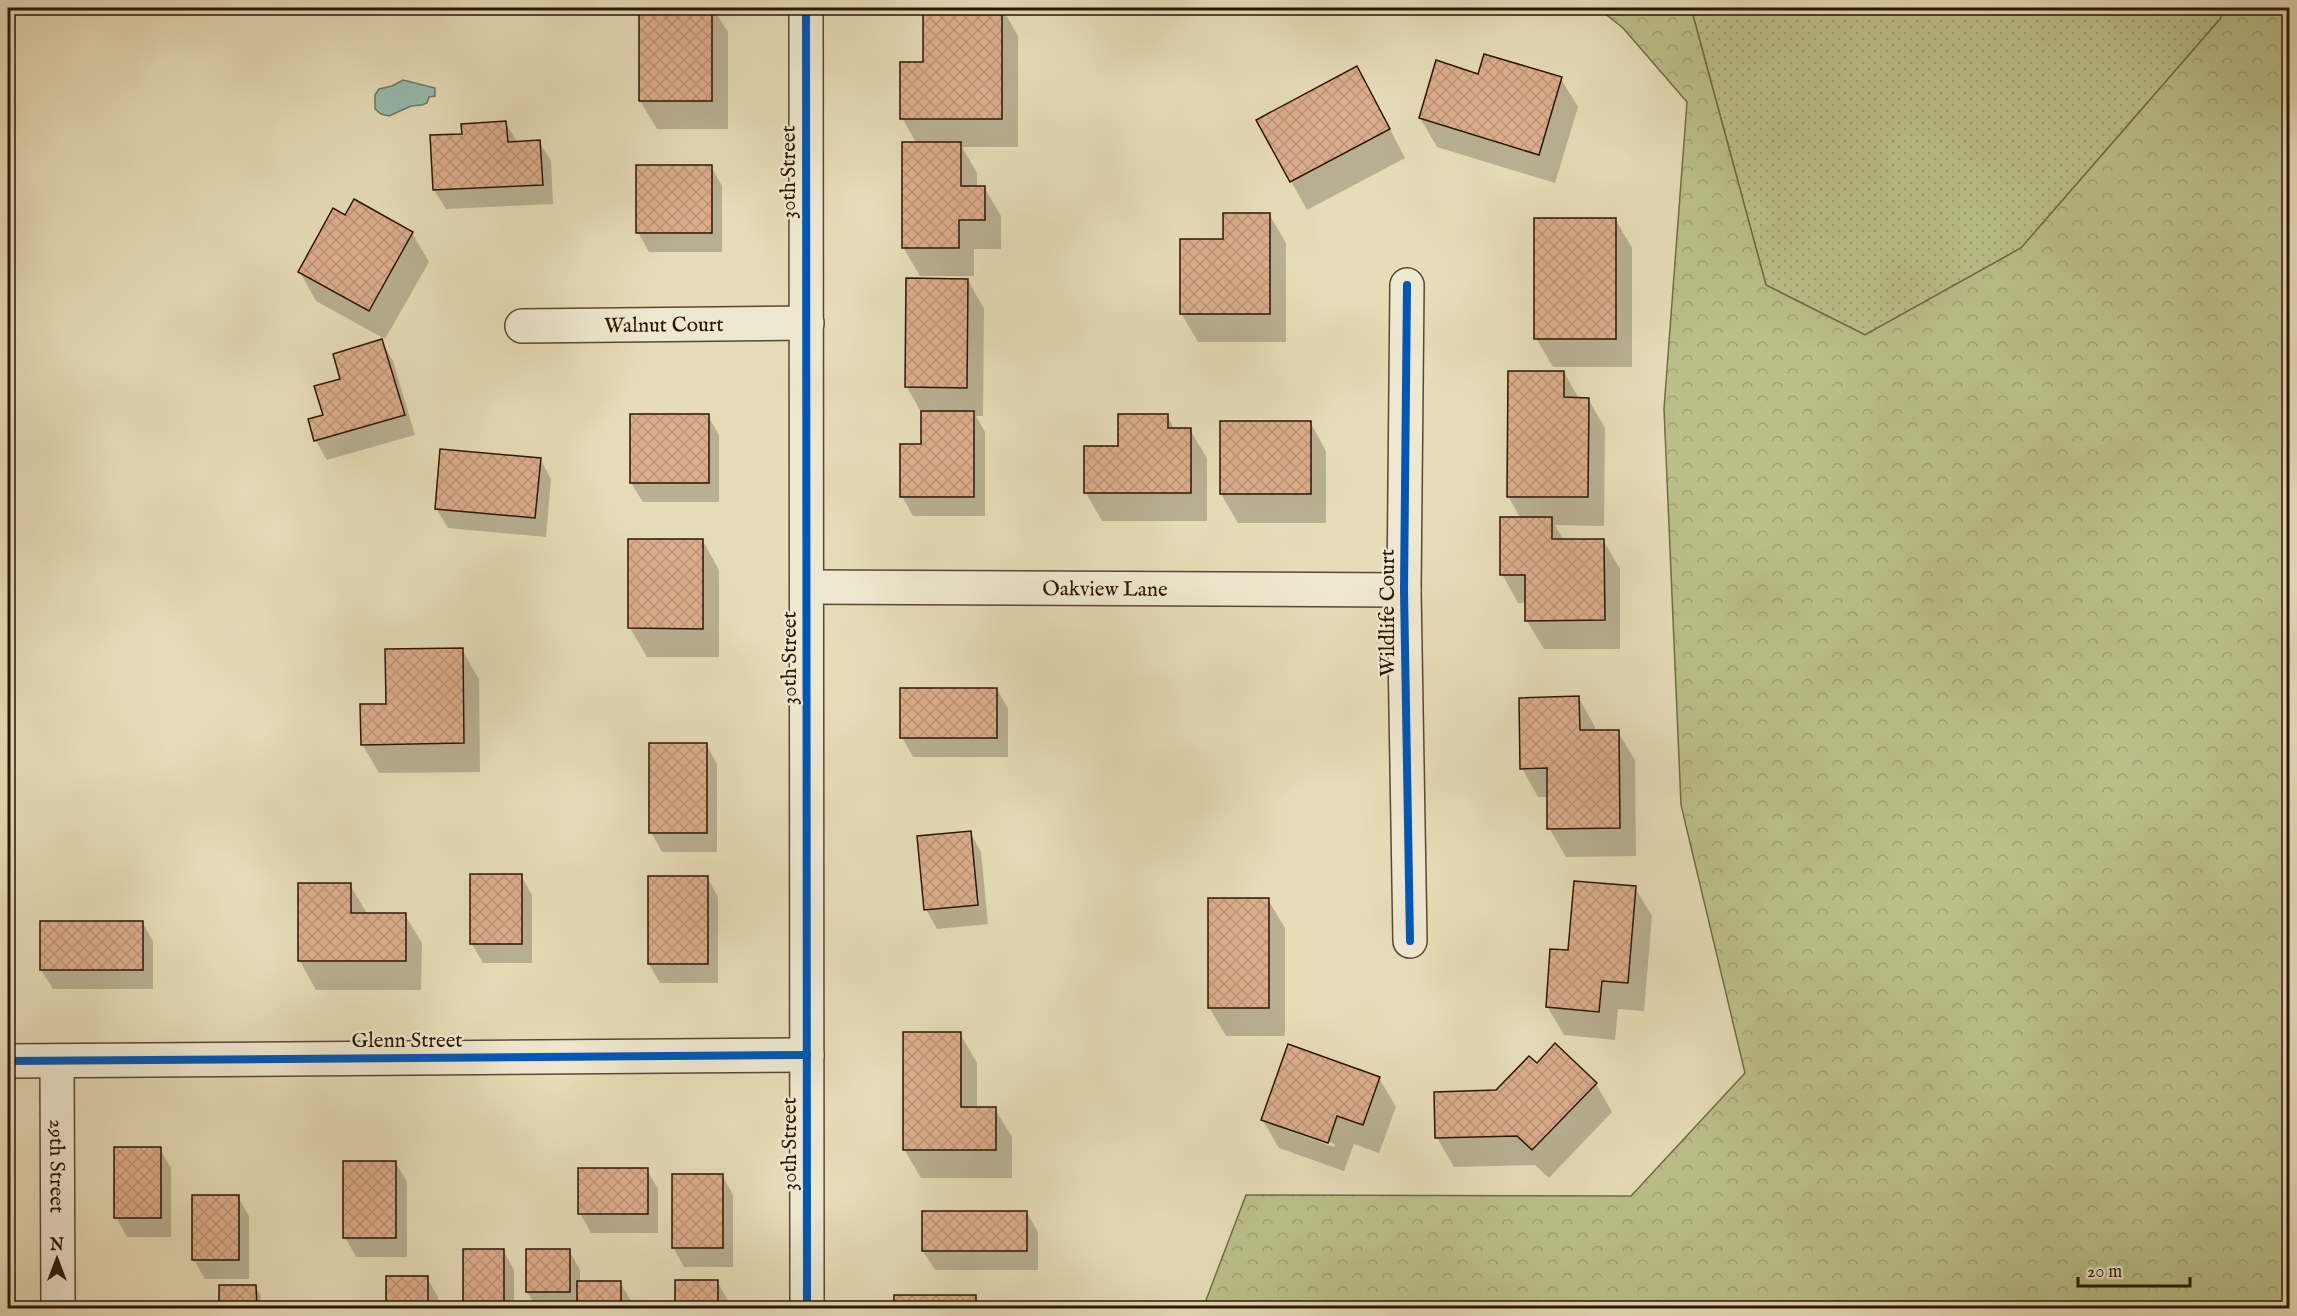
<svg xmlns="http://www.w3.org/2000/svg" width="2297" height="1316" viewBox="0 0 2297 1316" font-family="'IM FELL English',serif">
  <defs>
    <pattern id="green-dots" width="8" height="8" patternUnits="userSpaceOnUse" patternTransform="scale(1.5)"><rect width="8" height="8" fill="#bbbf8a"/><path d="M2 2h.1M6 6h.1" fill="none" stroke="#a1a376" stroke-width="1.8" stroke-linecap="round"/></pattern>
    <pattern id="forest-crowns" width="20" height="18" patternUnits="userSpaceOnUse" patternTransform="scale(1.5)"><rect width="20" height="18" fill="#bbbf8a"/><path d="M2 6a3 3 0 1 1 6 0M12 15a3 3 0 1 1 6 0" fill="none" stroke="#a1a376"/></pattern>
    <pattern id="building-cross-hatch" width="8" height="8" patternUnits="userSpaceOnUse" patternTransform="scale(1.5)"><rect width="8" height="8" fill="#dcad8c"/><path d="M0 0l8 8M0 8l8-8" fill="none" stroke="#bd9477"/></pattern>
  </defs>
  <rect width="100%" height="100%" fill="#e6dcb7"/>
  <filter id="stains"><feTurbulence type="fractalNoise" baseFrequency=".00333" numOctaves="4"/><feColorMatrix values="0 0 0 0 .2 0 0 0 0 .09 0 0 0 0 .02 0 0 0 .5 -.17"/></filter>
  <radialGradient id="worn" r=".72"><stop offset=".6" stop-color="#630" stop-opacity="0"/><stop offset="1" stop-color="#630" stop-opacity=".3"/></radialGradient>
  <polygon fill="url(#green-dots)" stroke="#736a48" stroke-width="1.5" points="1691,8 2220,8 2221,18 2021,248 1865,335 1766,285"/>
  <polygon fill="url(#forest-crowns)" stroke="#736a48" stroke-width="1.5" points="1598,8 1691,8 1766,285 1865,335 2021,248 2221,18 2220,8 2289,8 2289,1308 1203,1308 1246,1195 1631,1196 1745,1073 1681,805 1664,409 1687,102 1623,28"/>
  <polygon fill="#96bcae" stroke="#6b796a" stroke-width="1.5" points="403,80 435,88 435,96 429,97 427,103 422,105 411,106 389,116 381,114 375,109 375,95 379,89 392,86"/>
  <g fill="#0003" fill-rule="evenodd">
    <polygon points="640,8 713,8 728,32 728,129 657,129 640,101"/>
    <polygon points="924,8 1002,8 1018,36 1018,147 962,147 977,173 977,187 984,187 1001,216 1001,249 974,249 974,276 920,276 903,247 917,144 902,118 924,64"/>
    <polygon points="1479,75 1561,79 1578,107 1555,183 1437,147 1420,118"/>
    <polygon points="1373,97 1405,158 1307,210 1291,181"/>
    <polygon points="506,123 517,142 539,142 551,161 553,204 446,209 434,190 463,135"/>
    <polygon points="711,166 722,186 722,252 649,252 638,232"/>
    <polygon points="1269,214 1286,243 1286,342 1198,342 1181,313 1225,240"/>
    <polygon points="346,217 412,233 429,262 385,339 316,301 300,272"/>
    <polygon points="1615,219 1632,248 1632,367 1553,367 1536,338"/>
    <polygon points="968,280 984,309 983,416 976,416 985,432 985,516 913,516 902,496 922,446 922,414 907,387"/>
    <polygon points="381,341 393,361 415,435 327,460 316,441 310,420 325,416 341,380"/>
    <polygon points="1564,372 1579,399 1588,399 1605,428 1604,526 1555,525 1564,541 1603,540 1620,569 1620,649 1544,649 1527,621 1527,603 1518,603 1502,574 1521,519 1508,496"/>
    <polygon points="708,416 719,435 719,502 643,502 631,483"/>
    <polygon points="1167,416 1175,430 1190,430 1207,458 1207,521 1102,521 1086,493 1119,447"/>
    <polygon points="1310,422 1326,451 1326,523 1238,523 1221,494"/>
    <polygon points="540,459 551,479 546,537 448,528 436,508"/>
    <polygon points="703,541 719,570 719,657 647,657 630,628"/>
    <polygon points="462,650 479,679 480,772 379,773 362,744 387,705"/>
    <polygon points="997,689 1008,709 1008,757 913,757 902,737"/>
    <polygon points="1579,698 1595,727 1595,732 1618,732 1635,760 1636,856 1566,857 1549,828 1548,797 1538,797 1522,768"/>
    <polygon points="706,744 717,764 717,852 662,852 651,832"/>
    <polygon points="970,832 981,852 988,924 937,929 926,909"/>
    <polygon points="521,876 532,895 532,963 483,963 472,944"/>
    <polygon points="707,877 718,897 718,983 660,983 649,964"/>
    <polygon points="350,885 368,915 405,915 422,943 421,990 316,990 300,961"/>
    <polygon points="1635,888 1652,916 1644,1011 1618,1009 1615,1040 1564,1035 1547,1006 1569,952"/>
    <polygon points="1268,900 1285,928 1285,1036 1226,1036 1209,1007"/>
    <polygon points="41,922 142,922 153,941 153,989 53,989 41,970"/>
    <polygon points="960,1034 977,1063 977,1109 995,1109 1012,1137 1012,1178 921,1178 904,1149"/>
    <polygon points="1537,1065 1596,1084 1612,1112 1549,1178 1535,1165 1454,1167 1437,1138 1497,1092"/>
    <path d="M1379,1078L1396,1107L1379,1153L1354,1144L1344,1171L1279,1148L1262,1119ZM1284,1126L1335,1144L1334,1147L1284,1129Z"/>
    <polygon points="160,1149 171,1168 171,1237 127,1237 116,1217"/>
    <polygon points="395,1162 407,1182 407,1257 356,1257 345,1237"/>
    <polygon points="647,1170 658,1189 658,1233 591,1233 580,1213"/>
    <polygon points="722,1175 733,1195 733,1267 684,1267 673,1247"/>
    <polygon points="238,1197 249,1216 249,1279 205,1279 194,1260"/>
    <polygon points="1027,1213 1038,1232 1038,1270 935,1270 923,1251"/>
    <polygon points="464,1250 503,1250 514,1270 514,1308 464,1308"/>
    <polygon points="527,1250 569,1250 580,1270 580,1283 620,1283 632,1302 632,1308 537,1308 527,1292"/>
    <polygon points="387,1278 427,1278 438,1297 438,1308 387,1308"/>
    <polygon points="677,1281 717,1281 728,1301 728,1308 677,1308"/>
    <polygon points="220,1286 255,1286 261,1296 261,1308 220,1308"/>
    <polygon points="896,1296 975,1296 982,1308 896,1308"/>
  </g>
  <g fill="url(#building-cross-hatch)" stroke="#2b1505" stroke-width="1.5">
    <rect x="639" y="8" width="73" height="93"/>
    <polygon points="923,8 1002,8 1002,119 900,119 900,62 923,62"/>
    <polygon points="1484,54 1562,77 1539,155 1419,118 1436,60 1478,74"/>
    <polygon points="1357,66 1390,129 1290,182 1256,120"/>
    <polygon points="506,121 508,142 540,140 543,185 433,190 430,135 462,134 461,124"/>
    <polygon points="902,142 961,142 961,186 985,186 985,220 959,220 959,248 902,248"/>
    <rect x="636" y="165" width="76" height="68"/>
    <polygon points="354,199 413,232 369,311 298,272 333,208 345,215"/>
    <polygon points="1223,213 1270,213 1270,314 1180,314 1180,239 1223,239"/>
    <rect x="1534" y="218" width="82" height="121"/>
    <polygon points="906,278 968,279 967,388 905,387"/>
    <polygon points="382,339 405,415 314,441 308,419 323,415 314,386 340,379 333,354"/>
    <polygon points="1508,371 1564,371 1564,397 1589,398 1588,497 1507,497"/>
    <polygon points="921,411 974,411 974,497 900,497 900,444 921,444"/>
    <rect x="630" y="414" width="79" height="69"/>
    <polygon points="1118,414 1168,414 1168,428 1191,428 1191,493 1084,493 1084,446 1118,446"/>
    <rect x="1220" y="421" width="91" height="73"/>
    <polygon points="440,449 541,458 535,518 435,509"/>
    <polygon points="1500,517 1552,517 1552,539 1604,539 1605,620 1525,621 1525,575 1500,575"/>
    <polygon points="628,539 703,539 703,629 628,628"/>
    <polygon points="463,648 464,743 361,745 360,704 386,704 385,649"/>
    <rect x="900" y="688" width="97" height="50"/>
    <polygon points="1579,696 1580,730 1619,730 1620,828 1547,829 1547,768 1520,769 1519,698"/>
    <rect x="649" y="743" width="58" height="90"/>
    <polygon points="971,831 978,905 924,910 917,836"/>
    <rect x="470" y="874" width="52" height="70"/>
    <rect x="648" y="876" width="60" height="88"/>
    <polygon points="1574,881 1636,886 1628,983 1602,981 1599,1012 1546,1007 1550,949 1568,950"/>
    <polygon points="298,883 351,883 351,913 406,913 406,961 298,961"/>
    <rect x="1208" y="898" width="61" height="110"/>
    <rect x="40" y="921" width="103" height="49"/>
    <polygon points="903,1032 961,1032 961,1107 996,1107 996,1150 903,1150"/>
    <polygon points="1555,1043 1597,1083 1532,1150 1517,1136 1435,1138 1434,1092 1496,1090 1529,1056 1537,1063"/>
    <polygon points="1288,1044 1380,1077 1363,1125 1337,1116 1328,1143 1261,1120"/>
    <rect x="114" y="1147" width="47" height="71"/>
    <rect x="343" y="1161" width="53" height="77"/>
    <rect x="578" y="1168" width="70" height="46"/>
    <rect x="672" y="1174" width="51" height="74"/>
    <rect x="192" y="1195" width="47" height="65"/>
    <rect x="922" y="1211" width="105" height="40"/>
    <rect x="463" y="1249" width="41" height="59"/>
    <rect x="526" y="1249" width="44" height="43"/>
    <rect x="386" y="1276" width="42" height="32"/>
    <rect x="675" y="1280" width="43" height="28"/>
    <rect x="577" y="1281" width="44" height="27"/>
    <polygon points="219,1285 256,1285 257,1308 219,1308"/>
    <rect x="894" y="1295" width="82" height="13"/>
  </g>
  <g fill="none" stroke-linecap="round" stroke-linejoin="round">
    <g stroke="#5a4732" stroke-width="36">
      <g id="minor">
        <polyline points="806,8 807,1308"/>
        <polyline points="1407,285 1404,590 1410,941"/>
        <path id="s1" d="M522,326L807,323"/>
        <path id="s2" d="M807,587L1404,590"/>
        <polyline points="8,1061 807,1055"/>
        <path id="s3" d="M57,1061L58,1308"/>
      </g>
    </g>
    <use href="#minor" stroke="#efe8d0" stroke-width="33"/>
    <g stroke="#efe8d0" stroke-width="11">
      <g id="cycleway">
        <polyline points="806,8 807,1308"/>
        <polyline points="1407,285 1404,590 1410,941"/>
        <polyline points="8,1061 807,1055"/>
      </g>
    </g>
    <use href="#cycleway" stroke="#0057b8" stroke-width="8"/>
  </g>
  <g text-anchor="middle" stroke-width="4.5" stroke-linejoin="round" paint-order="stroke">
    <g font-size="21" fill="#2b1505" stroke="#efe8d0">
      <text transform="translate(788 172) rotate(-90)" y="7">30th Street</text>
      <text dy="7" stroke="none"><textPath href="#s1" startOffset="142">Walnut Court</textPath></text>
      <text dy="7" stroke="none"><textPath href="#s2" startOffset="298">Oakview Lane</textPath></text>
      <text transform="translate(1387 613) rotate(-90)" y="7">Wildlife Court</text>
      <text transform="translate(789 658) rotate(-90)" y="7">30th Street</text>
      <text x="407" y="1047">Glenn Street</text>
      <text transform="translate(789 1144) rotate(-90)" y="7">30th Street</text>
      <text dy="7" stroke="none"><textPath href="#s3" startOffset="105">29th Street</textPath></text>
    </g>
  </g>
  <rect width="2297" height="1316" fill="none" stroke="#e6dcb7" stroke-width="30"/>
  <rect x="9" y="9" width="2279" height="1298" fill="none" stroke="#2b1505" stroke-width="3"/>
  <rect x="15" y="15" width="2267" height="1286" fill="none" stroke="#2b1505" stroke-width="1.5"/>
  <g transform="translate(57 1259)" stroke="#efe8d0" stroke-width="4.5" paint-order="stroke">
  <path d="M0-4.5L10 22L0 15L-10 22Z" fill="#2b1505"/>
  <text y="-9" font-size="16" font-weight="bold" text-anchor="middle" fill="#2b1505">N</text>
  </g>
  <path d="M2078 1277v9h112v-9" fill="none" stroke="#2b1505" stroke-width="3"/>
  <text x="2087" y="1277" font-size="18" fill="#2b1505" stroke="#efe8d0" stroke-width="4.5" paint-order="stroke">20 m</text>
  <rect width="100%" height="100%" filter="url(#stains)"/>
  <rect width="100%" height="100%" fill="url(#worn)"/>
</svg>
